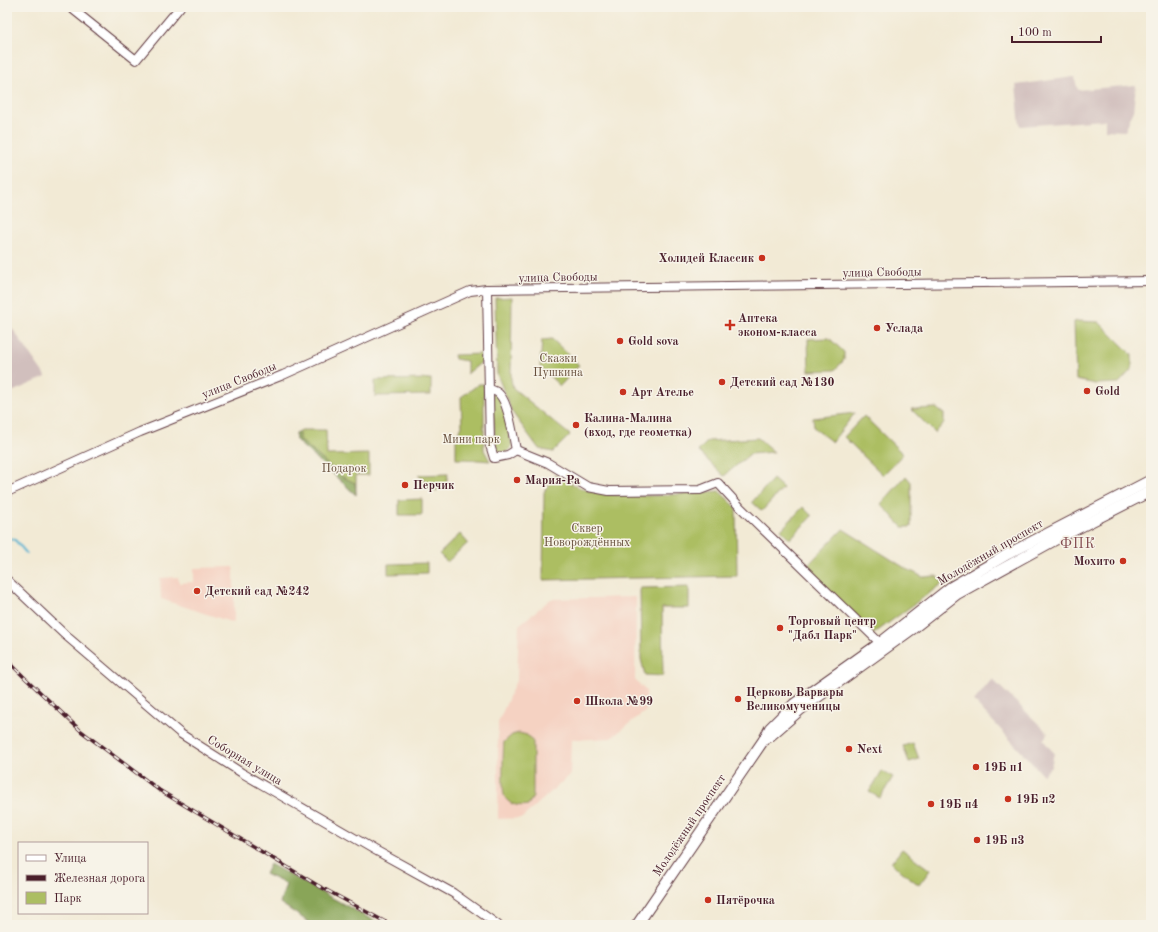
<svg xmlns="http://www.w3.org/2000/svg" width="1158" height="932" viewBox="0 0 1158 932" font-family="'Old Standard TT',serif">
  <rect width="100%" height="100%" fill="#f7f3e8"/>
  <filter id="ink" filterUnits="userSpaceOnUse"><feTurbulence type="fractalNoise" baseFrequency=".025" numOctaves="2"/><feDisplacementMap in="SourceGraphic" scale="8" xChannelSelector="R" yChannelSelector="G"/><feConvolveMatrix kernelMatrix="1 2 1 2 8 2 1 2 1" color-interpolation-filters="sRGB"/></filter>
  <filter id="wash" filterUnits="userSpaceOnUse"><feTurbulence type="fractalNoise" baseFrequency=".012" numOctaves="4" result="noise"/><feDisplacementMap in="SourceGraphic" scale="16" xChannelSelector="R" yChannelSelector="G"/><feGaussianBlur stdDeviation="0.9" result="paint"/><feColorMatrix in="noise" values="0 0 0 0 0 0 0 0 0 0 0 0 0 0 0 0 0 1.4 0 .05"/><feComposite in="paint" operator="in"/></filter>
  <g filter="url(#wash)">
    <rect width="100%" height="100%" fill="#f2ead5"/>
    <g fill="#f5d2c2">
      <polygon points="234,567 234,623 161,599 160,578 178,577 179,583 194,582 194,568"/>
      <polygon points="636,597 635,680 646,691 647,710 611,738 571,740 570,775 522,818 498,819 498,723 517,678 519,625 551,599"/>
    </g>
    <g fill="#d1bfbd">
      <polygon points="1074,77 1078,90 1136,85 1133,111 1125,131 1105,130 1105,120 1020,126 1016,85"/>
      <polygon points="7,321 46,377 7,394"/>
      <polygon points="992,679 1048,733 1043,740 1054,753 1051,767 1043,775 974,701"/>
    </g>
    <g fill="#acbe62" stroke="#7b6e46">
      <polygon points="512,297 511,379 513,388 570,435 553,452 539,449 512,412 497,374 495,298"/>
      <polygon points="1077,321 1099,322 1132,355 1132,369 1119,383 1095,384 1076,380 1074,322"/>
      <polygon points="829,338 844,352 844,360 835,370 809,371 808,339"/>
      <polygon points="552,339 579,365 560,386 540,367 542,340"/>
      <polygon points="482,354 483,361 467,374 467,361 455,359 454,355"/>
      <polygon points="431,379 431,395 375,396 375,380"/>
      <path d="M479,384H484V450L490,461C478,460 468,459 456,459V436L462,427L461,397Z"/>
      <polygon points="492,393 499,396 502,402 512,446 507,452 496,454"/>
      <polygon points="936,408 944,414 944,423 935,433 911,409"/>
      <polygon points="855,413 832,442 814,428 813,418"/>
      <polygon points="864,416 903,454 883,475 844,437"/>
      <polygon points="302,430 326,430 327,455 369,454 369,475 356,475 356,495 296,440 295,433"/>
      <polygon points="758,438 774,452 750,454 724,476 698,451 708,441"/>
      <polygon points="448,474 446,484 436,491 418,475"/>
      <path d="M555,475C565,480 576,487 586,490C628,501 676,494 719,491L736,507L737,576L543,580L544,492Z"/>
      <polygon points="906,476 911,482 911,527 902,527 881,504"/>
      <polygon points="773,479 783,488 762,511 752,502"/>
      <polygon points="422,499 422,515 399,515 399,500"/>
      <polygon points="803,507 812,516 790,539 781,530"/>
      <polygon points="843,529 905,568 923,577 937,576 943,583 872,635 804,569"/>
      <polygon points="460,534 468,543 447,562 439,554"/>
      <polygon points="427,563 427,573 388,574 388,564"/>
      <polygon points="689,587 689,608 662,608 663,676 645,675 641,659 640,588"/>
      <path d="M519,733L527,735L533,742V797L528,805C520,807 507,805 504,795C502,788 503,751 504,742L512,735Z"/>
      <polygon points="913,743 919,759 909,762 903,746"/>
      <polygon points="882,771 893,777 880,798 869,792"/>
      <polygon points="902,849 930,870 919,885 891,863"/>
    </g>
    <g fill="#89a558" stroke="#6a6242">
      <polygon points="299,432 299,439 341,476 355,483 356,495 296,440 295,433"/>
      <polygon points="270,864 382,925 313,925 280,903 286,884 265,874"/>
    </g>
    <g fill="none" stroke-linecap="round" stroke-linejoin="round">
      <polyline stroke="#53b3d2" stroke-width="2" points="7,538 15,540 27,554"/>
    </g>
  </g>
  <g filter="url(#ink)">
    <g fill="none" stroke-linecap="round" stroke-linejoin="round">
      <g stroke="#633d44" stroke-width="10">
        <g id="minor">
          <polyline points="70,7 136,60 180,7"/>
          <polyline points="487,289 490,445 494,458 508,455 516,450"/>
          <path d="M489,389C493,390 498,392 500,395C509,405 513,436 516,450"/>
          <polyline points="516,450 548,463 588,487 609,491 700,490 718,483 740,507 880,643"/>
          <polyline points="7,492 140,432 283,375 470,291 487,289 1151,281"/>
          <polyline points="7,580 64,634 181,734 242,773 375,850 453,893 498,925"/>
        </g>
      </g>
      <g stroke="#633d44" stroke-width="12">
        <g id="major">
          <polyline points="769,737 800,710 911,630 957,594 1053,541 1151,491"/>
          <polyline points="637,925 763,741 770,728 794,704 880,643 951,587 1008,554 1151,480"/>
        </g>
      </g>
      <use href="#minor" stroke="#fff" stroke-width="8"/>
      <use href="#major" stroke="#fff" stroke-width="10"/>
      <g stroke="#4a1f2b" stroke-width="3.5">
        <polyline id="rail" points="7,660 23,676 81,731 159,790 317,885 391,925"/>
      </g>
      <use href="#rail" stroke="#f7f3e8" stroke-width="2" stroke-dasharray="6" stroke-linecap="butt"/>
    </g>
  </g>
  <g fill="#c8321e" stroke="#f7f3e8" stroke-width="1.5">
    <circle cx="762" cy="258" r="4"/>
    <path d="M728 319h4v4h4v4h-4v4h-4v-4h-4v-4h4z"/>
    <circle cx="877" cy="328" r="4"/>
    <circle cx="620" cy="341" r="4"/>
    <circle cx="722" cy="382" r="4"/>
    <circle cx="1087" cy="391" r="4"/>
    <circle cx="623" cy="392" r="4"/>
    <circle cx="576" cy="425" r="4"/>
    <circle cx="517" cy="480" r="4"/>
    <circle cx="405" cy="485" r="4"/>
    <circle cx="1123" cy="561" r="4"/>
    <circle cx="197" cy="591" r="4"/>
    <circle cx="780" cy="628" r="4"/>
    <circle cx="738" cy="699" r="4"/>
    <circle cx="577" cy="701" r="4"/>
    <circle cx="849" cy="749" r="4"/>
    <circle cx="976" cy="767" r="4"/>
    <circle cx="1008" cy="799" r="4"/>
    <circle cx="931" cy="804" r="4"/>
    <circle cx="977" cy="840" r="4"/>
    <circle cx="708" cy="900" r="4"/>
  </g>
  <g text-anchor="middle" stroke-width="3" stroke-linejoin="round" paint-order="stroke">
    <g font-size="12" font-weight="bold" fill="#4a1f2b" stroke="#f7f3e8" text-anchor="start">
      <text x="754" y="262" text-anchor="end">Холидей Классик</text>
      <text x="738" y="322">Аптека<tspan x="738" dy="14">эконом-класса</tspan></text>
      <text x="885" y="332">Услада</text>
      <text x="628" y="345">Gold sova</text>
      <text x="730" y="386">Детский сад №130</text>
      <text x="1095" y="395">Gold</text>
      <text x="631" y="396">Арт Ателье</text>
      <text x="584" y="422">Калина-Малина<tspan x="584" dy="14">(вход, где геометка)</tspan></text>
      <text x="525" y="484">Мария-Ра</text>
      <text x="413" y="489">Перчик</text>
      <text x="1115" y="565" text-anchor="end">Мохито</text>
      <text x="205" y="595">Детский сад №242</text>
      <text x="788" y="625">Торговый центр<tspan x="788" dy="14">"Дабл Парк"</tspan></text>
      <text x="746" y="696">Церковь Варвары<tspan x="746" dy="14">Великомученицы</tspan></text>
      <text x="585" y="705">Школа №99</text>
      <text x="857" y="753">Next</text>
      <text x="984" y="771">19Б п1</text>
      <text x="1016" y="803">19Б п2</text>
      <text x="939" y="808">19Б п4</text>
      <text x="985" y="844">19Б п3</text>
      <text x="716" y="904">Пятёрочка</text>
    </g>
    <g font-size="12" fill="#4a1f2b" stroke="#f7f3e8">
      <text transform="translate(882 272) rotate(-1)" y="4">улица Свободы</text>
      <text transform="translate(558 277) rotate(-1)" y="4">улица Свободы</text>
      <text transform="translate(239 380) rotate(-22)" y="4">улица Свободы</text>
      <text transform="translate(990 552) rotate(-30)" y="4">Молодёжный проспект</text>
      <text transform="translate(245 760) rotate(31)" y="4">Соборная улица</text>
      <text transform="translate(689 825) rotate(-56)" y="4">Молодёжный проспект</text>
    </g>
    <g font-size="12" fill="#674f3c" stroke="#f7f3e8">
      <text x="558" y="362">Сказки<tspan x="558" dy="14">Пушкина</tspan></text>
      <text x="471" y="443">Мини парк</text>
      <text x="344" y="472">Подарок</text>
      <text x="587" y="532">Сквер<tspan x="587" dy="14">Новорождённых</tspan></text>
    </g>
    <g font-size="14" letter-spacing="1" fill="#865054" stroke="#f7f3e8">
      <text x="1078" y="548">ФПК</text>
    </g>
  </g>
  <rect width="1158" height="932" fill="none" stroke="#f7f3e8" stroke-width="24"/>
  <rect x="18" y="842" width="130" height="72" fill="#f7f3e8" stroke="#b29e9c"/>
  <rect x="26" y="855" width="20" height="6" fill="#ffffff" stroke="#b29e9c"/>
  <text x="54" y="862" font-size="12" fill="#4a1f2b">Улица</text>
  <rect x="26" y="875" width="20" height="6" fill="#4a1f2b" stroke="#b29e9c"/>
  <text x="54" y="882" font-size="12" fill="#4a1f2b">Железная дорога</text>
  <rect x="26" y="892" width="20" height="12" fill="#acbe62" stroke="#b29e9c"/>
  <text x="54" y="902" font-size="12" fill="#4a1f2b">Парк</text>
  <path d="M1012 36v6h89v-6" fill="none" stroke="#4a1f2b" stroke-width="2"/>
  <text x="1018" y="36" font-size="12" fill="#4a1f2b" stroke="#f7f3e8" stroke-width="3" paint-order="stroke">100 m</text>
</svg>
